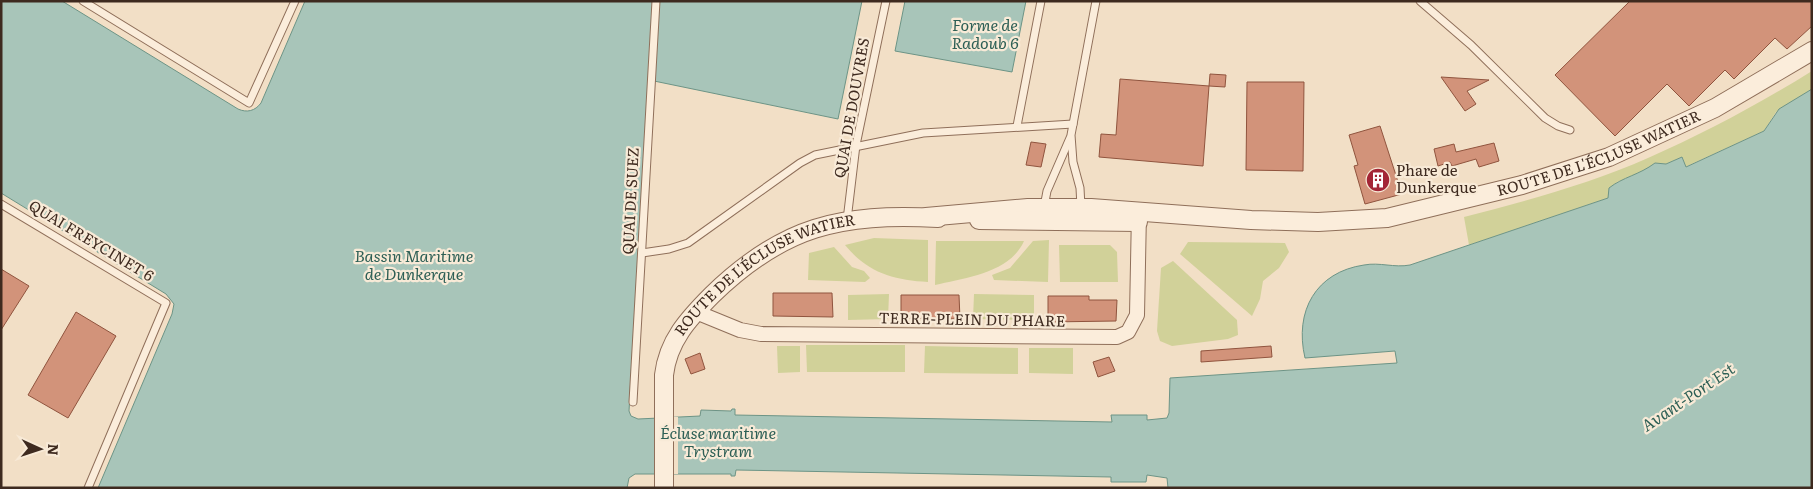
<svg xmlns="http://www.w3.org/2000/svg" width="1813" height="489" viewBox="0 0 1813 489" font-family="Literata,serif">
  <rect width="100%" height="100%" fill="#f2dfc6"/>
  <g fill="#d1d199">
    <path d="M1812,71V89L1776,112L1764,131L1685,167L1682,157L1666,164L1655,163L1640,174L1617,182L1608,198L1469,245L1464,217C1526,201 1589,184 1648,158C1705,133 1759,104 1812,71Z"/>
    <path d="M874,238L928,240V282C893,280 868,273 845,245Z"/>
    <polygon points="1049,240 1048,282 994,280 992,275 1010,268 1033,241"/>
    <path d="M936,241H1024C1010,273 965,278 935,285Z"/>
    <polygon points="1188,242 1285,243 1289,252 1279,268 1263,281 1260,299 1252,316 1180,254"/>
    <polygon points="1059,245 1110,245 1117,252 1118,282 1060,282"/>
    <polygon points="834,247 852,267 864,271 870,278 865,282 808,280 809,253"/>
    <polygon points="1173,261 1237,320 1238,335 1228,339 1172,346 1160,341 1157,331 1161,268"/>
    <polygon points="889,294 888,319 848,320 848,295"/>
    <polygon points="974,294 1034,295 1034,320 973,319"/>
    <polygon points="806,345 905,345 905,372 807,372"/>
    <polygon points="777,346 800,346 800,372 778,373"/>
    <polygon points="925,346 1018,348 1018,374 924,373"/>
    <polygon points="1029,348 1073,348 1073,374 1029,373"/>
  </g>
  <g fill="#a8c5b9" stroke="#6d9486">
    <path d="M1,1H62L238,109C247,113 255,111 261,103L305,1H653L629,411L631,416L638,419L700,416L701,410L731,411L732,409H735V415L1112,422L1111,415H1147V420L1167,418L1169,413L1170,378L1397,363L1395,351L1305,358C1294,311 1316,272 1364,265C1380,262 1394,268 1410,265L1608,198L1609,188C1623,177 1639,175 1655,163L1666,164L1682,157L1686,167L1764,131L1779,109L1812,89V488H1168L1167,478L1147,475L1146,482H1111V477L736,470L735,476H731V474H635L629,478L627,488H98L172,314L174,304L166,294L1,193Z"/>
    <polygon points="659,1 862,1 838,119 654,81"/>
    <polygon points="905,1 1026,1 1012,72 895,51"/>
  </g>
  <polygon fill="#f2dfc6" points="658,417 678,417 678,474 659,474"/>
  <g fill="#d2937a" stroke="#90543e">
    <polygon points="1630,1 1812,1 1812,26 1787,49 1775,38 1734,79 1725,70 1689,106 1667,84 1615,136 1555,75"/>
    <polygon points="1210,74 1226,75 1225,87 1209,86"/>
    <polygon points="1441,77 1489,80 1467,91 1476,104 1465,111"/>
    <polygon points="1120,79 1209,86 1203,166 1099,157 1101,134 1116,135"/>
    <polygon points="1247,82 1304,82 1303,171 1246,170"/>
    <polygon points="1380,126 1402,194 1365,204 1354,166 1358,165 1349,135"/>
    <polygon points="1031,142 1046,144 1041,167 1026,165"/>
    <polygon points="1494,143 1499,161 1479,167 1476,159 1452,166 1450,162 1438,166 1434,149 1454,144 1456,152"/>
    <polygon points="1,269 29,286 1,330"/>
    <polygon points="773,293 832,293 833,317 773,316"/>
    <polygon points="901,295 959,295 960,319 901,318"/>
    <polygon points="1048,296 1089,296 1089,300 1117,300 1116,321 1048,322"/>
    <polygon points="76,312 116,336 68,418 28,395"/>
    <polygon points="1271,346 1272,357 1201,362 1201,351"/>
    <polygon points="700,353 705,369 691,374 685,359"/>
    <polygon points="1109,357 1115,371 1098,377 1093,362"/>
  </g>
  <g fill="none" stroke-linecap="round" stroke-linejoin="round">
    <g stroke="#8f6f5a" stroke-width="9">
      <g id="service">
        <polyline points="83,1 249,103 295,1"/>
        <polyline points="1420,1 1471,45 1545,118 1558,126 1570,130"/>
        <polyline points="1017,126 1041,1"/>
        <polyline points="1,204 166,303 88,488"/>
        <polyline points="1044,207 1047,191 1070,138"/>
        <polyline points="1081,207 1080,188 1073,162 1071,135 1096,1"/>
        <polyline points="847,220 856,145 886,1"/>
        <polyline points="642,253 669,249 688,243 800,163 815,155 923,133 1073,124"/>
        <polyline points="633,402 656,1"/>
      </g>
    </g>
    <g stroke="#8f6f5a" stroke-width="16">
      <polyline id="minor" points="696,312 740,330 761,334 1117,337 1128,332 1137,315 1139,212"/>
    </g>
    <g stroke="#8f6f5a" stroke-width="20">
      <g id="tertiary">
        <path id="s1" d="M926,217L1028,208H1091L1251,220L1318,222L1387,218L1522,185L1609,157L1715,108L1812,51"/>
        <polyline points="979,220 1138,222"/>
        <path id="s2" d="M664,488V375C668,341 688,319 712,295C783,226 840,213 938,218"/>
      </g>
    </g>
    <use href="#service" stroke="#fbeddb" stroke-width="7"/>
    <use href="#minor" stroke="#fbeddb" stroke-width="14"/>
    <use href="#tertiary" stroke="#fbeddb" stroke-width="18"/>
  </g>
  <defs>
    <g id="building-disc" transform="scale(1.25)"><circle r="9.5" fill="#a32536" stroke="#f8ead7"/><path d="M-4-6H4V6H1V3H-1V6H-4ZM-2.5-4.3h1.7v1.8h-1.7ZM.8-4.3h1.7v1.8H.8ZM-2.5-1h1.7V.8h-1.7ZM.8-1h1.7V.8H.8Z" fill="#fff"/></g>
  </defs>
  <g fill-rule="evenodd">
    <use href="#building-disc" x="1378" y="180"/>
  </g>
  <g text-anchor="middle" stroke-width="4.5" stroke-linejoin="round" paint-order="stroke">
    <g font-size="15" fill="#3e2a1f" stroke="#f8ead7">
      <text transform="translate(852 108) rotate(-80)" y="5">QUAI DE DOUVRES</text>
      <text dy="5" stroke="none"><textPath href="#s1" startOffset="684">ROUTE DE L'ÉCLUSE WATIER</textPath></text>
      <text transform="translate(631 201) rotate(-87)" y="5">QUAI DE SUEZ</text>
      <text transform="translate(91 241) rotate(31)" y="5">QUAI FREYCINET 6</text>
      <text dy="5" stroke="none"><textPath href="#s2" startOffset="265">ROUTE DE L'ÉCLUSE WATIER</textPath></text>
      <text transform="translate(972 320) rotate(1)" y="5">TERRE-PLEIN DU PHARE</text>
    </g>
    <g font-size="15" fill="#3e2a1f" stroke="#f8ead7" text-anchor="start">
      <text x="1396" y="176">Phare de<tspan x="1396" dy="17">Dunkerque</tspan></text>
    </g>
    <g font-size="16" font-style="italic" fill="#2d5f55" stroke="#f8ead7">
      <text x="985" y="31">Forme de<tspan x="985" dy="18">Radoub 6</tspan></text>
      <text x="414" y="262">Bassin Maritime<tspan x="414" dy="18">de Dunkerque</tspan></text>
      <text transform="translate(1688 397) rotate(-34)" y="6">Avant-Port Est</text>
      <text x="718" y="439">Écluse maritime<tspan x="718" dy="18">Trystram</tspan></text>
    </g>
  </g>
  <rect width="1813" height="489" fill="none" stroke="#3e2a1f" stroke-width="5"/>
  <g transform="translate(40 449) rotate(93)" stroke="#f8ead7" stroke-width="4" paint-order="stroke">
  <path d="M0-4L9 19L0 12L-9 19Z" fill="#3e2a1f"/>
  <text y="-8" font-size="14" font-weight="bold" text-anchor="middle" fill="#3e2a1f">N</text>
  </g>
</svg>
